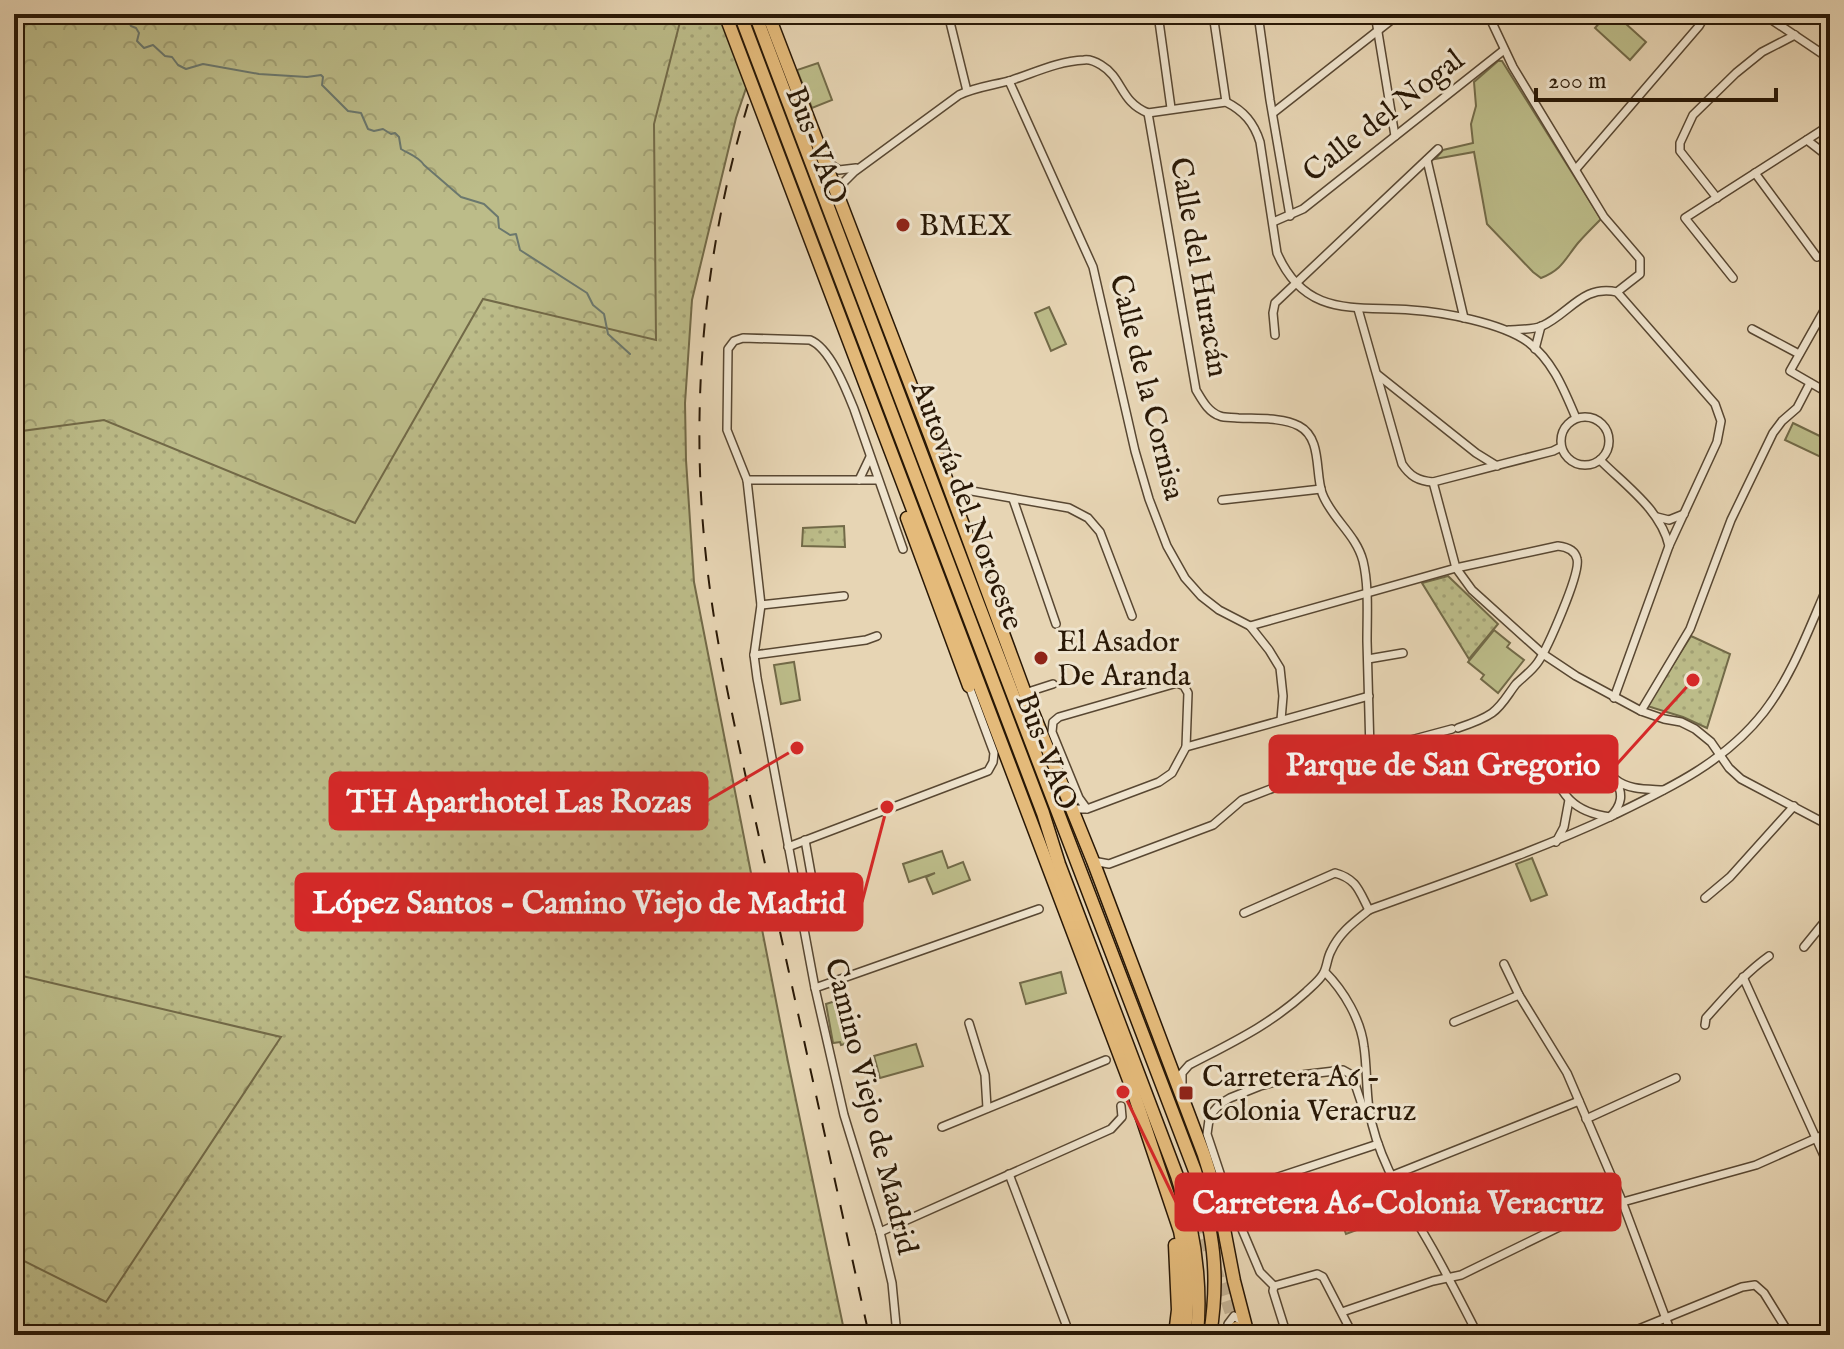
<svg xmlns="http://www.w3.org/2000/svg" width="1844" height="1349" viewBox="0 0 1844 1349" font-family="'IM FELL English',serif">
  <defs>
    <pattern id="green-dots" width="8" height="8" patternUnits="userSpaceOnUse" patternTransform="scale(2)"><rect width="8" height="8" fill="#bcbc89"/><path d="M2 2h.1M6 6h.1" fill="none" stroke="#a2a175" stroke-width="1.8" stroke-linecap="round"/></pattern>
    <pattern id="forest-crowns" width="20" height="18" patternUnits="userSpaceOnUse" patternTransform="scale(2)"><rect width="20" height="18" fill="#bcbc89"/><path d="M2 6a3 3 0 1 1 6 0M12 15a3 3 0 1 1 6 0" fill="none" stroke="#a2a175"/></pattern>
  </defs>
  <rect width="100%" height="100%" fill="#e7d5b4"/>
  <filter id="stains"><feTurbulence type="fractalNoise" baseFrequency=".0025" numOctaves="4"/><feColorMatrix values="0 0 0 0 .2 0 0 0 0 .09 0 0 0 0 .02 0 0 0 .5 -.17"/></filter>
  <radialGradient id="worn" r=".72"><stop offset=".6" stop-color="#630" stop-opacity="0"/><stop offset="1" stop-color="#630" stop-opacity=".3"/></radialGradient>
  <g fill="url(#green-dots)" stroke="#726a48" stroke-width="2">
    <polygon points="14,14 771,14 736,118 692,300 685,403 686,460 694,582 788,1062 845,1335 14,1335"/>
    <polygon points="844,526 845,547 802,546 803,528"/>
    <polygon points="1448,576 1498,624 1469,659 1422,583"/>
    <polygon points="1691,636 1730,654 1707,728 1683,717 1647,706"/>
  </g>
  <g fill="url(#forest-crowns)" stroke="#726a48" stroke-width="2">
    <polygon points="14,14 682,14 654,124 656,340 483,299 355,523 104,420 14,432"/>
    <polygon points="14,974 281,1037 106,1302 14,1256"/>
  </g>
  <g fill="#bcbc89" stroke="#726a48" stroke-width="2">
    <polygon points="1607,14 1615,14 1646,42 1630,60 1595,28"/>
    <path d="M1498,61H1502L1601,219C1593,227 1585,235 1578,243C1565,259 1562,270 1541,278L1533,272L1487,224L1474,152L1435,159L1443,150L1473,143L1471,124L1476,106L1474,82Z"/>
    <polygon points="818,63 832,100 812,108 797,70"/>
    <polygon points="1049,307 1066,344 1051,351 1035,313"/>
    <polygon points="1793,423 1830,441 1830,450 1825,459 1785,440"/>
    <polygon points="1494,630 1510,643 1507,647 1524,660 1498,693 1481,679 1484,675 1468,662"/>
    <polygon points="794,662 800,700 781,704 774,665"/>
    <polygon points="942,851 948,868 963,862 970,880 933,894 926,877 935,873 909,882 903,864"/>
    <polygon points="1532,858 1547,895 1531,901 1516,864"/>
    <polygon points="1061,972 1066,993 1026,1004 1020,983"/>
    <polygon points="845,998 856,1041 841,1045 840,1042 833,1043 826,1004"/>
    <polygon points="916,1044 923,1066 880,1078 874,1056"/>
    <polygon points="1350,1190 1365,1227 1346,1234 1332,1196"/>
  </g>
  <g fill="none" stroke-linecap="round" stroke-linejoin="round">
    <path stroke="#6b786e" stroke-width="2" d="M125,14L131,26L136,28L139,33L137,41L144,48L153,45L165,56L172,57L178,65L186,69L203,64L259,74L307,77L321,75L323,77L322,85L348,111L361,113L368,129L374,131L383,129L391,134L395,133L399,137L401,149C409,154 419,157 424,165L461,197L484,204L498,217L499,228L510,235L516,234L520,250L587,293L593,305L604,314L608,334L630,354"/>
    <g stroke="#c1af91" stroke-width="12" stroke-dasharray="12 6" stroke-linecap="butt">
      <polyline points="1194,1204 1209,1250"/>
      <polyline points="1215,1267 1236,1328"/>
    </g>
    <g stroke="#584732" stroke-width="10">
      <g id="minor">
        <polyline points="948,14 967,91"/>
        <polyline points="1158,14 1171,108"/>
        <polyline points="1213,14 1226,102"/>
        <polyline points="1258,14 1270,100 1290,216"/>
        <polyline points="1375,14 1395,136"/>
        <polyline points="1488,14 1513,67 1604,217 1640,259 1640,274 1617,292"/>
        <polyline points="1763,14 1830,59"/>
        <polyline points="1009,81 1093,267 1135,451 1149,499 1167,546 1185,578 1201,596 1219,610 1250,626 1269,650 1280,668 1283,696 1281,720"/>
        <path d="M1148,113L1196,390C1202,400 1208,412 1220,416C1225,418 1233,417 1238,418C1257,419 1282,417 1299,426C1322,438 1315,472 1322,493C1331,518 1356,534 1363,561C1369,586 1367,615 1367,641C1368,678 1369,714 1370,751"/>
        <polyline points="1273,113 1399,14"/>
        <polyline points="1807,140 1830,158"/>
        <polyline points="1427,160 1464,318"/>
        <polyline points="827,162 839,170 856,168"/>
        <polyline points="1576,169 1699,26 1706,14"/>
        <polyline points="1755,173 1817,257"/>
        <path d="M840,193L844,182L854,172L959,95C975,87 995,85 1012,80C1036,72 1059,61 1084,60C1090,59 1096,62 1101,65C1123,78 1120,102 1148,113L1226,102C1244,111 1254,123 1260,142L1277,253C1305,317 1352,306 1411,310C1443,312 1502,323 1528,342C1553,361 1564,390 1576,418"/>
        <polyline points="1717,198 1680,151 1680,143 1693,115 1736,73 1762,52 1795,35"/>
        <polyline points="1273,222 1303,209 1504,50"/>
        <polyline points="1733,278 1685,218 1830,125"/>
        <polyline points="1830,300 1790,371 1830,394"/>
        <path d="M1358,309L1402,464C1410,476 1418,481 1433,482L1553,451L1561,447"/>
        <polyline points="1752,329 1799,354"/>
        <path d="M1509,330C1519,329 1533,330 1542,326C1569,314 1583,284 1617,292L1715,404L1721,421L1717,442L1669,546"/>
        <polyline points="1275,335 1273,313 1275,303 1438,149"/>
        <polyline points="1535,349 1541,326"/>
        <polyline points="1378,375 1476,453 1497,466"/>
        <circle cx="1585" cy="441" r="24"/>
        <path d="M1600,460C1625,485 1661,510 1669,546L1614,698"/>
        <polyline points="747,480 878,480"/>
        <polyline points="859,480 870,457"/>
        <polyline points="1433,482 1456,568 1472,590 1543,654 1576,676 1641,711 1664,719 1681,722 1695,729 1711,742 1729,768 1741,779 1830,826"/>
        <polyline points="949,487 1069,508 1088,518 1100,532 1132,616"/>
        <polyline points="1013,499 1056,624"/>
        <polyline points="1222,500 1321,489"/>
        <polyline points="1657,517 1669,520 1684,514"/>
        <polyline points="761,605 844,596"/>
        <path d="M1250,626L1456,568L1558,546C1567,547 1575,550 1577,559C1581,573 1547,649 1538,662C1532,671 1523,677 1516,684C1508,694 1503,705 1492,713C1482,720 1470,724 1458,728"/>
        <polyline points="754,655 866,640 877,636"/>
        <polyline points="1368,659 1403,653"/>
        <polyline points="1025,693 1053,684"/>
        <polyline points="1641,711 1690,629 1731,520 1773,433 1782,421 1797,408 1810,383"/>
        <polyline points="1186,747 1369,696"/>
        <path d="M1615,779C1624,794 1622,805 1610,817C1595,815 1581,811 1570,800C1558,789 1537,747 1570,749C1595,750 1599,765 1615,779C1628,790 1647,789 1663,790"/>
        <polyline points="1072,809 1087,809 1159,782 1172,773 1186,747 1188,693 1184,686 1177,683 1059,717 1053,722 1052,732 1079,798 1087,809"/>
        <polyline points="805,840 817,907"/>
        <polyline points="1556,842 1564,827 1569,800"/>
        <polyline points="788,847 988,771 993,762 994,753 969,686"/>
        <polyline points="1093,861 1109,864 1213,825 1242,800 1370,751 1452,729"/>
        <polyline points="1705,898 1730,877 1794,806"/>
        <path d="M1244,913L1335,873C1357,879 1359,891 1369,910"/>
        <polyline points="1804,947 1830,915"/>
        <polyline points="1504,964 1519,995 1567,1073 1622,1201 1672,1335"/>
        <path d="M1325,972C1344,991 1361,1020 1364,1047C1367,1067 1366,1088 1369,1109C1377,1160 1407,1204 1432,1248C1448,1276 1463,1306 1478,1335"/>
        <polyline points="1743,977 1830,1169"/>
        <polyline points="815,988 1039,909"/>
        <polyline points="1454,1022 1519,995"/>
        <polyline points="969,1023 985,1075 987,1108"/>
        <path d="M1705,1025L1706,1018C1726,996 1745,973 1769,956"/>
        <path d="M1182,1085V1073L1189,1065C1231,1043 1270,1025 1306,992C1311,987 1319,981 1323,974C1327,968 1327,958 1331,951C1339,933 1354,922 1369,910C1451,880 1535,852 1614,815C1670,788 1725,762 1764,712C1794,673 1810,625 1830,581"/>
        <polyline points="1586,1119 1676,1078"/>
        <polyline points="942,1127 1106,1060"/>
        <polyline points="1009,1174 1070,1335"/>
        <polyline points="1391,1176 1579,1101"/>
        <polyline points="1227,1194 1378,1144"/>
        <polyline points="880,1232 1111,1129 1122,1117 1121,1106"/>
        <polyline points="1274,1286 1317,1274 1323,1277 1353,1335"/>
        <polyline points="1342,1312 1433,1281 1461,1275 1594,1210 1756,1165 1830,1132"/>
        <path d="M897,1335L892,1283L880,1232L844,1115L815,988L757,678L754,655L761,605L747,480L727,430L728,349L734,341L743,338L810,340C830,348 846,389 854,409L903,549"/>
        <polyline points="1231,1335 1228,1324 1234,1316 1243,1322"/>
        <polyline points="1279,1335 1284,1326 1273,1291 1274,1286 1260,1272 1227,1194 1207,1134 1209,1120 1213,1112 1220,1104 1230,1098 1260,1086 1301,1075 1343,1070 1352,1075 1363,1108 1369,1109"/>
        <polyline points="1624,1335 1742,1287 1755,1285 1764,1293 1790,1335"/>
      </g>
    </g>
    <g stroke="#291806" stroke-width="15">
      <g id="motorway">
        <polyline points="725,14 1132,1088 1180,1231 1186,1264 1188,1288 1185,1335"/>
        <path d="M740,14L1043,813L1059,864L1177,1176C1194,1228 1202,1280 1197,1335"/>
        <path d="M755,14L979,606L1195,1171C1213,1231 1220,1273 1210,1335"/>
        <polyline points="768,14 931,438 1025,693 1093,861 1204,1155 1219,1203 1234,1281 1248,1335"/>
        <polyline points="907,518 969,686"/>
        <polyline points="1236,1328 1239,1335"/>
        <polyline points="1175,1335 1178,1310 1175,1245"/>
      </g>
    </g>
    <use href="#minor" stroke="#efe4ce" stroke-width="7"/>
    <use href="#motorway" stroke="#e4ba7a" stroke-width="12"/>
    <g stroke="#291806" stroke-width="2" stroke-dasharray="14 14" stroke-linecap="butt">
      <polyline points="779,25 782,14"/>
      <path d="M748,104C703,253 689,412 707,566C714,627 726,686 739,746L869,1335"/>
    </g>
  </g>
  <g fill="#8f2418" stroke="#efe4ce" stroke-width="3">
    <circle cx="903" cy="225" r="8"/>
    <circle cx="1041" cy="658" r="8"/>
    <rect x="1178" y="1085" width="16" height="16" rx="4"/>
  </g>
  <g text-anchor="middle" stroke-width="6" stroke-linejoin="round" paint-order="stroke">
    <g font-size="30" fill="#291806" stroke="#efe4ce">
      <text transform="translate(1383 115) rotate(-38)" y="10">Calle del Nogal</text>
      <text transform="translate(817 145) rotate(69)" y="10">Bus-VAO</text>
      <text transform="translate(1200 267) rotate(80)" y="10">Calle del Huracán</text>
      <text transform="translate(1148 387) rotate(76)" y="10">Calle de la Cornisa</text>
      <text transform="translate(968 505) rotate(69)" y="10">Autovía del Noroeste</text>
      <text transform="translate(1047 751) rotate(69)" y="10">Bus-VAO</text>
      <text transform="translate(872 1106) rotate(76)" y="10">Camino Viejo de Madrid</text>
    </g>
    <g font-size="30" fill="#291806" stroke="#efe4ce" text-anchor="start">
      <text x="919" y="235">BMEX</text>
      <text x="1057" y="651">El Asador<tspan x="1057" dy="34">De Aranda</tspan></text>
      <text x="1202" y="1086">Carretera A6 -<tspan x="1202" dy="34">Colonia Veracruz</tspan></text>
    </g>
  </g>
  <path fill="none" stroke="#d62828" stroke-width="3" d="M1693 680L1617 764M797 748L707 801M887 807L862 902M1123 1092L1176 1202"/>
  <g fill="#d62828" stroke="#efe4ce" stroke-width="3">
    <circle cx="1693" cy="680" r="8"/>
    <circle cx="797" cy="748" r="8"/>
    <circle cx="887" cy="807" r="8"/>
    <circle cx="1123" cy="1092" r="8"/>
  </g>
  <g fill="#d62828" stroke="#d62828" stroke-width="3">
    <rect x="1270" y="736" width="347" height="56" rx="8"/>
    <rect x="330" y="773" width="377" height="56" rx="8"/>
    <rect x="296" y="874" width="566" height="56" rx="8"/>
    <rect x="1176" y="1174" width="444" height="56" rx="8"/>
  </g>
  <g font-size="32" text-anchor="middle" font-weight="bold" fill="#fff">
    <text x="1443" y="775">Parque de San Gregorio</text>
    <text x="519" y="812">TH Aparthotel Las Rozas</text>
    <text x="579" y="913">López Santos - Camino Viejo de Madrid</text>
    <text x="1398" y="1213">Carretera A6-Colonia Veracruz</text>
  </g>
  <rect width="1844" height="1349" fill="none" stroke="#e7d5b4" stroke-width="48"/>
  <rect x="16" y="16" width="1812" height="1317" fill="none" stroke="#291806" stroke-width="4"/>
  <rect x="24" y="24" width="1796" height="1301" fill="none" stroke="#291806" stroke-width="2"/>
  <path d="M1536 88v12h240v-12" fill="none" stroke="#291806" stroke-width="4"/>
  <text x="1548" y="88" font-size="24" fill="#291806" stroke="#efe4ce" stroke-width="6" paint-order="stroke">200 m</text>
  <rect width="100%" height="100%" filter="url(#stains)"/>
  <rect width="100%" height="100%" fill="url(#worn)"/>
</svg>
